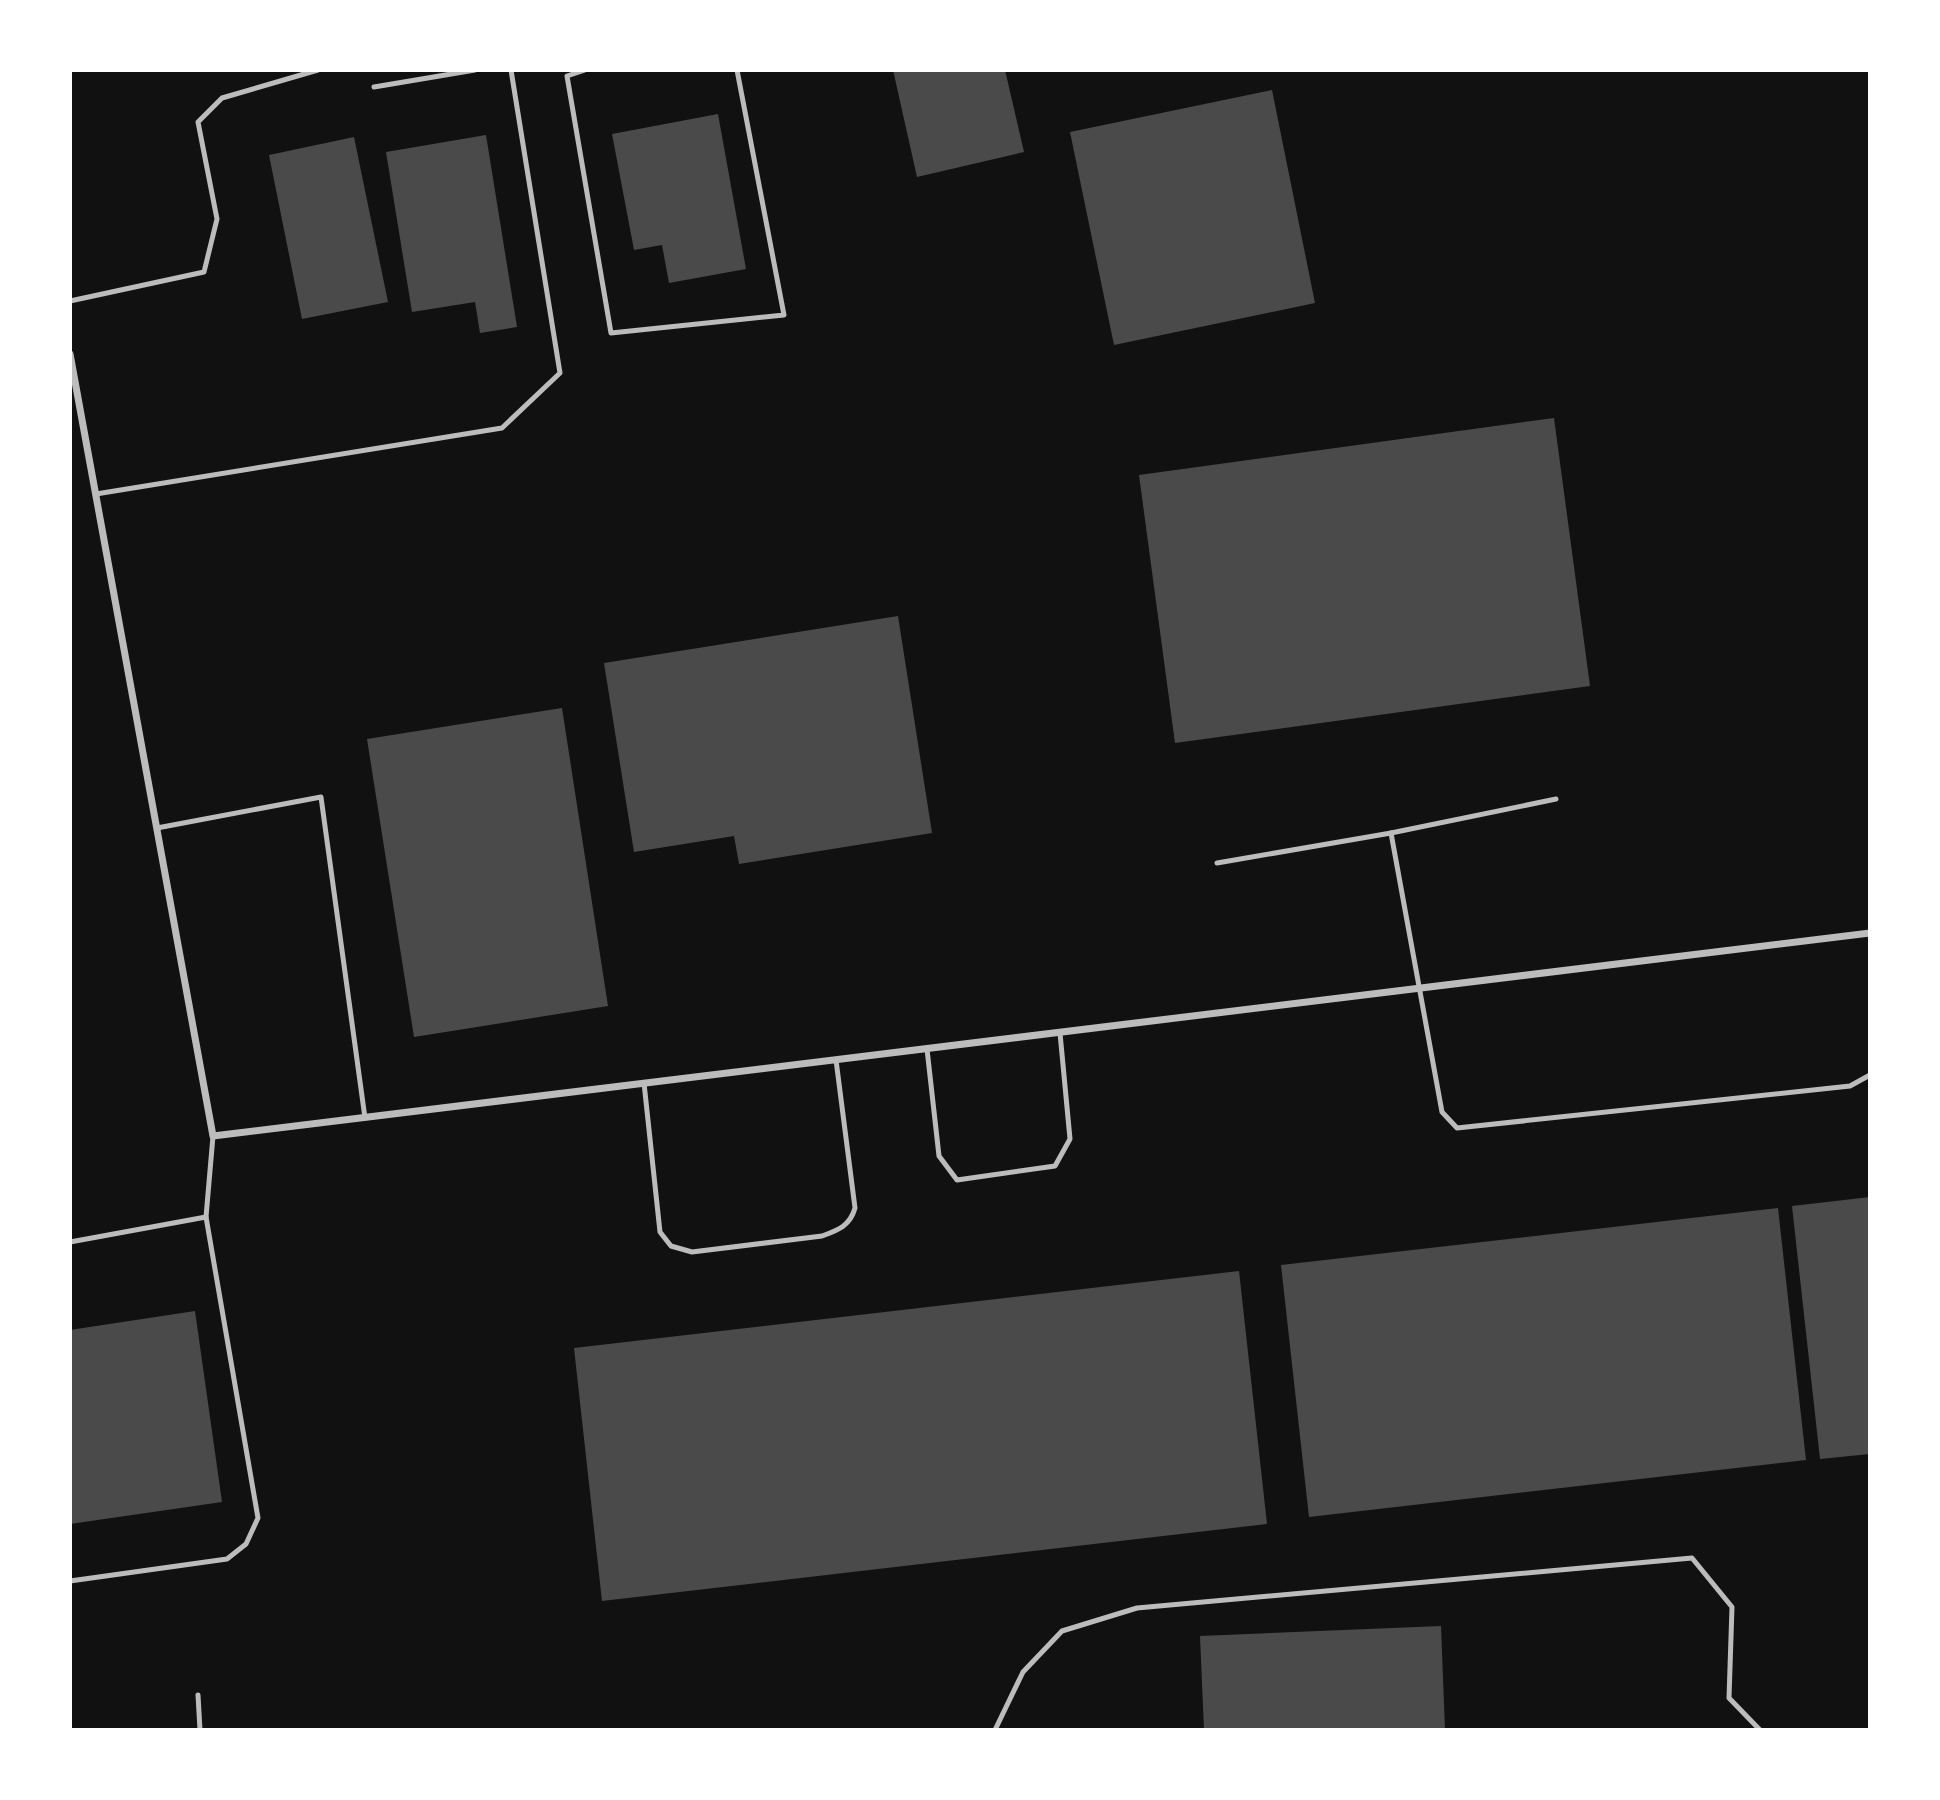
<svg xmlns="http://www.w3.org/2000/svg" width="1940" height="1800" viewBox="0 0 1940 1800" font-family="'Public Sans',sans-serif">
  <rect width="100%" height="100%" fill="#111"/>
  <g fill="#4a4a4a">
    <polygon points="893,70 1005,70 1024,152 917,177"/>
    <polygon points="1272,90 1315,303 1114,345 1070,132"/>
    <polygon points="718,114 746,269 669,283 662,245 634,250 612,134"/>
    <polygon points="486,135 517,327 480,333 475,302 412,312 386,152"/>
    <polygon points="354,137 388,302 302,319 269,155"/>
    <polygon points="1554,418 1590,686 1175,743 1139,475"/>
    <polygon points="898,616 932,833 739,864 734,836 634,852 604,663"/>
    <polygon points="562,708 608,1006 414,1037 367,739"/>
    <polygon points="1870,1197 1870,1454 1820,1459 1792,1206"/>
    <polygon points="1778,1208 1806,1460 1309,1517 1281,1265"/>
    <polygon points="1239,1271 1267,1524 602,1601 574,1348"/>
    <polygon points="195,1311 222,1502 70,1524 70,1330"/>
    <polygon points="1441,1626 1445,1730 1204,1730 1200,1636"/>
  </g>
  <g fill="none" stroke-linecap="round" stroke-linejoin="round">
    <g stroke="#bcbcbc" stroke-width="5">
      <polyline points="585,70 567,76 611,333 784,315 737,70"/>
      <polyline points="374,87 475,70"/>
      <polyline points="70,301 204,272 217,219 198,122 222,98 318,70"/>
      <polyline points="96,494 502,428 560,373 511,70"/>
      <polyline points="157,828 321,797 365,1118"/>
      <polyline points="1391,833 1556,799"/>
      <polyline points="1217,863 1391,833 1442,1112 1457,1128 1850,1086 1870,1075"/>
      <polyline points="927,1049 939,1156 957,1180 1055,1166 1070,1139 1060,1033"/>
      <path d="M644,1083L660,1232L671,1246L692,1252L822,1236C838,1230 850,1226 855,1208L836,1060"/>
      <polyline points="70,1242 206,1217"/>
      <polyline points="70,1581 227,1559 246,1544 258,1518 206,1217 213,1136"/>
      <polyline points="198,1695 200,1730"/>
      <polyline points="995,1730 1023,1672 1062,1631 1137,1608 1692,1558 1732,1607 1729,1698 1760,1730"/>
    </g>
    <polyline stroke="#bcbcbc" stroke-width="7" points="70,354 213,1136 1870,933"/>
  </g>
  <rect width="1940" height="1800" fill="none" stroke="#ffffff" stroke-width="144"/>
</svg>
